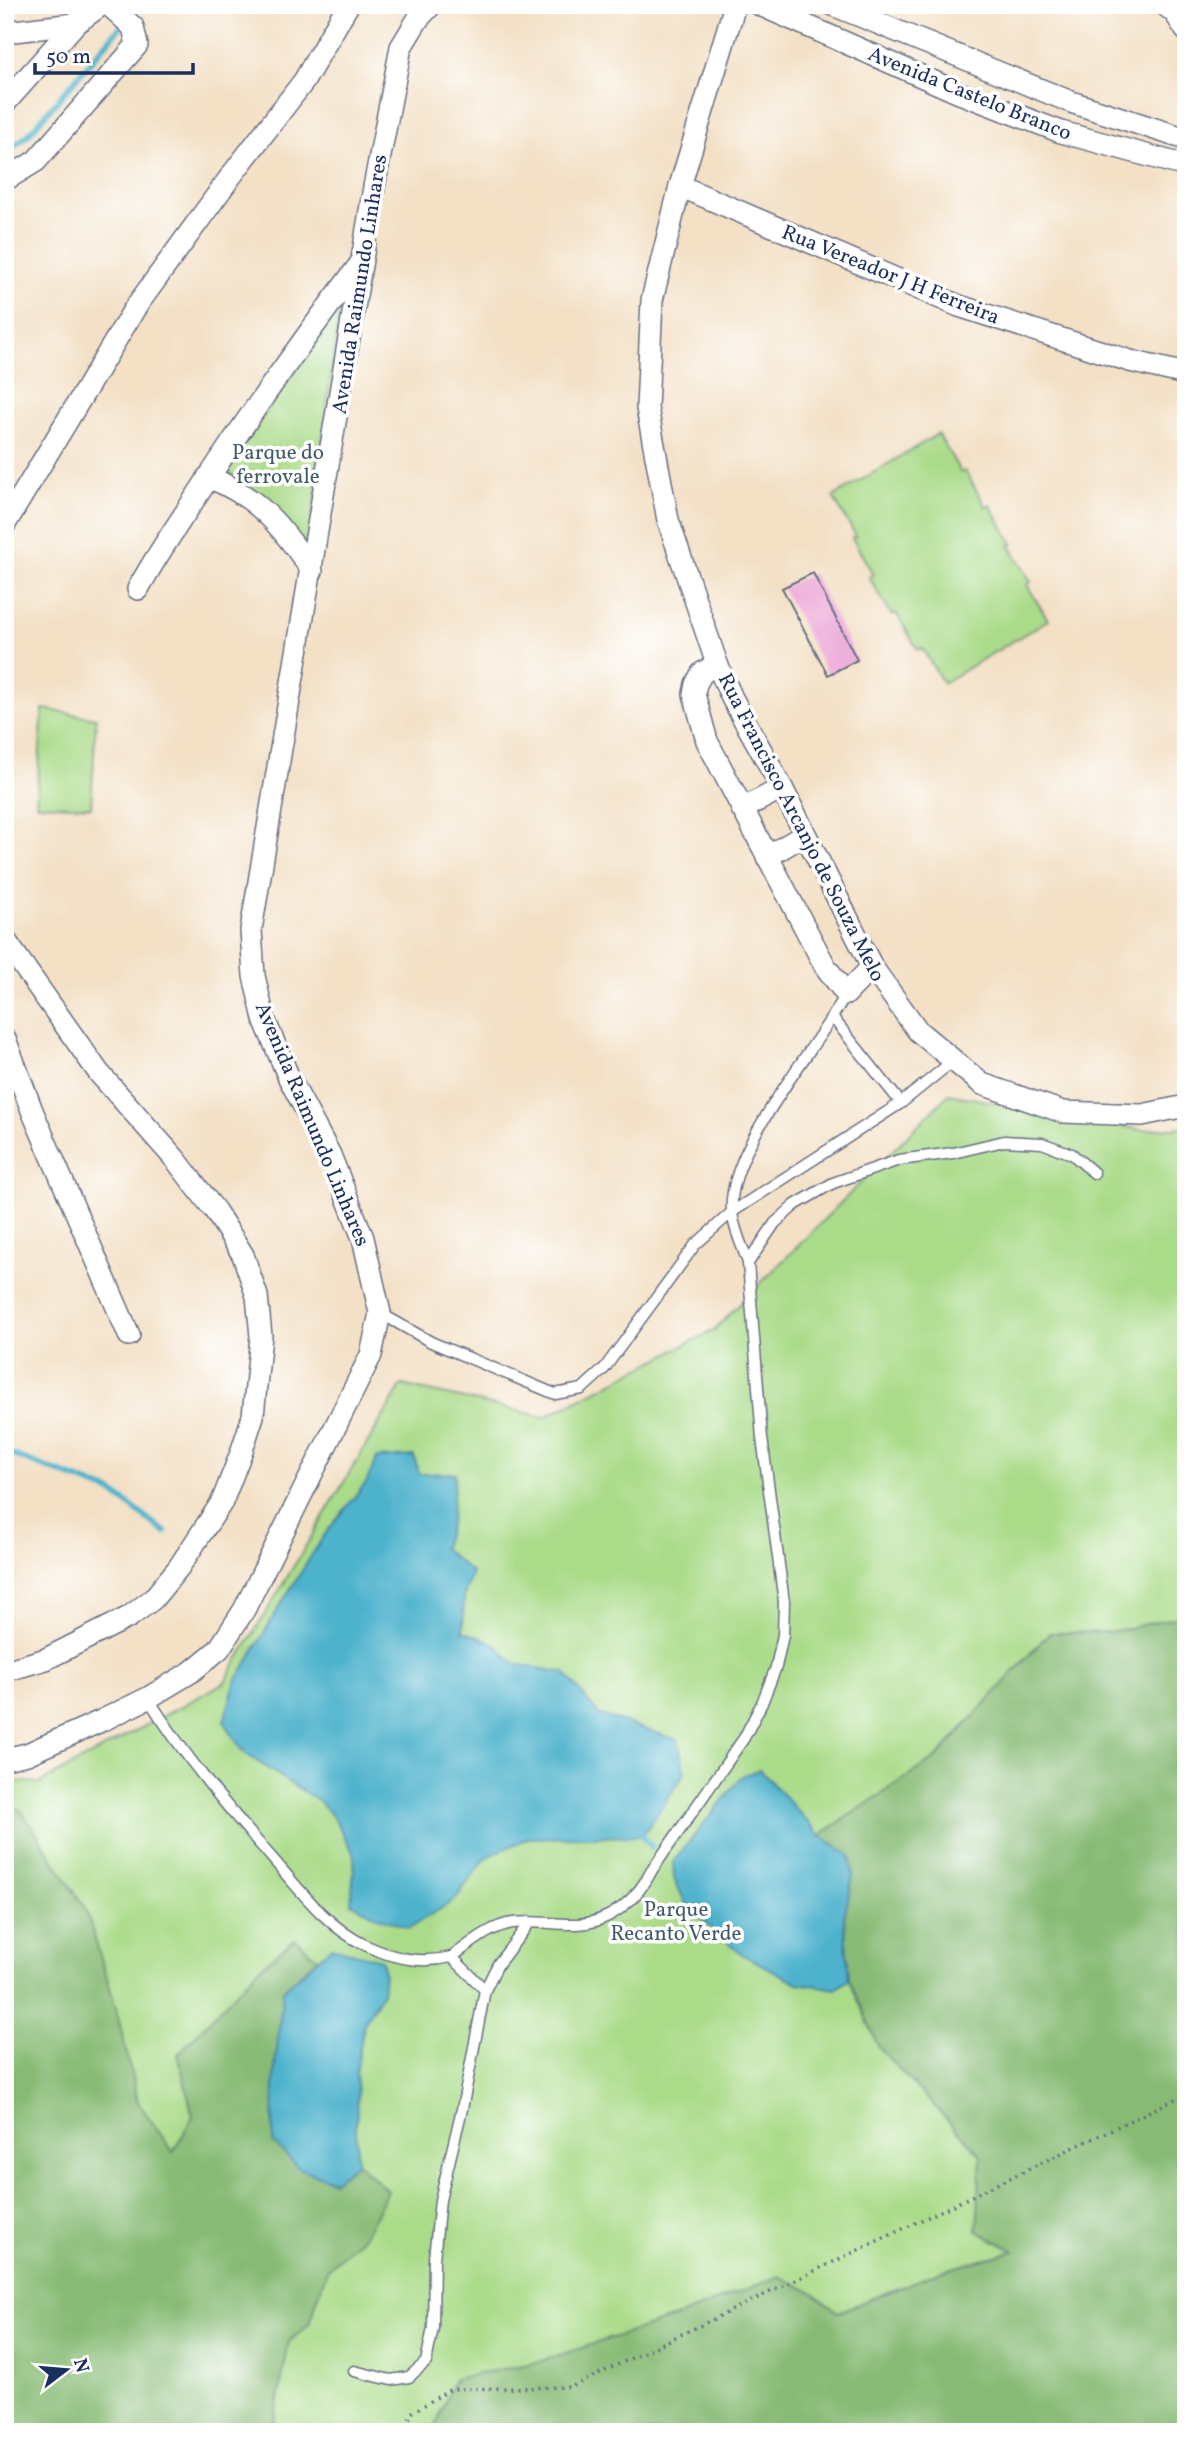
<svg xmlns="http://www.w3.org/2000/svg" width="1191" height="2437" viewBox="0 0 1191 2437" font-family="Vollkorn,serif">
  <rect width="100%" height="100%" fill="#fff"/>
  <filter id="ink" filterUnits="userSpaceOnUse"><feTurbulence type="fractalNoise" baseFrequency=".0143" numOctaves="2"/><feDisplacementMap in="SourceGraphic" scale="14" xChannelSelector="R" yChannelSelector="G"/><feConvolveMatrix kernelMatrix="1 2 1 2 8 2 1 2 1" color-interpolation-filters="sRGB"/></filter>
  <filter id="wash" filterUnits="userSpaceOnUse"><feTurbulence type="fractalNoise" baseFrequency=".00686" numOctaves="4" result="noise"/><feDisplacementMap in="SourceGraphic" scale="28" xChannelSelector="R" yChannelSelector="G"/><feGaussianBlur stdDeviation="1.57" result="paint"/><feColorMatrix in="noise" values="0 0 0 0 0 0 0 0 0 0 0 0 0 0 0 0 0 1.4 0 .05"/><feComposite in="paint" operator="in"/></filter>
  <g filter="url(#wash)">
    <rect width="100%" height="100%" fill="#f3e0c5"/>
    <g fill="#aadb89" stroke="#628574" stroke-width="2">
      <polygon points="340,306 309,548 226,469"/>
      <polygon points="938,434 961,473 965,471 986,507 990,505 1013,544 1010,546 1031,582 1027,585 1048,620 943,683 922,648 918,650 896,613 892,616 869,577 873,574 852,538 856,536 833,497"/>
      <polygon points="43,709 96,718 91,807 36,804"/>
      <polygon points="949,1094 1142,1130 1186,1127 1186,2432 5,2432 5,1781 40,1783 224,1683 402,1385 545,1417 714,1330"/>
    </g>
    <g fill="#87bb75" stroke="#51756a" stroke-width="2">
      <polygon points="1186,1615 1186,2432 433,2432 454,2379 538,2362 674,2318 779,2276 814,2293 838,2312 941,2271 1014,2251 977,2231 981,2155 879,2048 849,1979 844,1917 853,1876 850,1856 820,1835 937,1757 1049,1633 1111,1632"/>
      <polygon points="5,1802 22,1811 86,1910 115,2004 138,2102 173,2152 193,2117 178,2054 257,1970 295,1939 318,1958 283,1990 334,2181 357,2163 388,2191 366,2233 327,2270 309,2324 289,2342 272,2432 5,2432"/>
    </g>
    <g fill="#4db2cc" stroke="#347095" stroke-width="2">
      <polygon points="414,1456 419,1474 455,1473 451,1521 443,1548 472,1573 464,1595 463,1631 494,1643 515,1664 565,1673 598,1714 678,1740 685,1773 642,1836 528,1838 485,1858 455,1900 409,1928 378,1917 351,1903 355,1856 334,1818 321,1803 243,1752 224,1721 235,1683 281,1604 325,1534 366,1483 377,1458"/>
      <polygon points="760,1770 820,1835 850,1856 853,1876 844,1917 849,1979 836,1989 798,1983 741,1954 687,1906 674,1879 673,1862 743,1775"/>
      <polygon points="331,1947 382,1960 384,1972 382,1993 364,2023 356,2073 358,2093 356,2125 357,2163 334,2181 298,2168 273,2142 274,2077 283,1990"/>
    </g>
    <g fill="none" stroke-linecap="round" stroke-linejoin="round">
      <g stroke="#4db2cc" stroke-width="6">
        <polyline points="5,153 27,136 139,5"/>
        <polyline points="5,1452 112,1492 165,1532"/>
        <polyline points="642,1836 652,1847"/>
      </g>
    </g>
    <g id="blocks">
      <polygon fill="#eca9d8" points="813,573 857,660 828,675 782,588"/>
    </g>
  </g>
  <g filter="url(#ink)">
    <use href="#blocks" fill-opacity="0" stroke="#676d82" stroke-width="2"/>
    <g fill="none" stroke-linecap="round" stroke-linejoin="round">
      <g stroke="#676d82" stroke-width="13">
        <g id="service">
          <polyline points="833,1018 901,1103"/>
          <path d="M748,1263C743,1247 733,1228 732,1211C726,1150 816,1050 846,994"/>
          <polyline points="380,1313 431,1342 555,1394 582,1389 604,1369 695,1245 732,1212 901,1103 953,1061"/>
          <path d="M148,1698C184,1756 227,1807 272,1858C299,1889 327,1927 365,1945C394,1959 421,1964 452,1957L485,1990L462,2109L440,2200L434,2259L433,2328L426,2362L409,2377L391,2380L354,2371"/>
          <path d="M452,1957C470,1944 490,1926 513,1923C534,1920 556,1925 577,1924C611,1923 638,1898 652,1870L744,1738L762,1703L776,1667L783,1635L784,1602L762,1438L748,1263L775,1223L795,1205L833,1183L899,1160L953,1153L1004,1141L1042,1143L1072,1154L1094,1173"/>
          <polyline points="485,1990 498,1964 530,1922"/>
        </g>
      </g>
      <g stroke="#676d82" stroke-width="24">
        <g id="minor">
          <polyline points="735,5 680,186 652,300 647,408 668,520 717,664 732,698 782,788 872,967 918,1031 982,1084 1063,1112 1142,1115 1186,1106"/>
          <polyline points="760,5 957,92 1061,132 1186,166"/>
          <polyline points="833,5 1071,102 1186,139"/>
          <polyline points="1165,5 1175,13 1186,30"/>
          <polyline points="5,32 75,24"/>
          <polyline points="5,103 75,24 101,5"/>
          <polyline points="5,180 36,161 137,45 133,27 109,5"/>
          <polyline points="680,186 959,306 1130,361 1186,374"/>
          <path d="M208,477C258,496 283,528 312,571"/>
          <polyline points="5,524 135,308 231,176 304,81 348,5"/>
          <path d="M138,589C156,556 177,525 198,494C249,415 304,338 361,263"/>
          <polyline points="717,664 702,673 696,684 694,694 707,741 825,966 846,994 872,967"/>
          <polyline points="742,809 782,788"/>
          <polyline points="767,857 804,835"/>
          <polyline points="5,940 99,1073 176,1160 216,1212 243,1255 257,1296 261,1336 253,1416 241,1453 222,1502 179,1567 153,1599 129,1617 46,1659 5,1671"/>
          <polyline points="5,1039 33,1113 129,1335"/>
          <polyline points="5,1759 27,1754 103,1720 148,1698 191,1672 219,1649 244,1610 371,1355 380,1313 363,1238 330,1155 289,1078 264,1019 254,976 251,930 374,187 401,47 418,19 431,5"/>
        </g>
      </g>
      <polyline stroke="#676d82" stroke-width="3.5" stroke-dasharray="2 5" stroke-linecap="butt" points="405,2432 411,2413 451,2389 571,2387 1186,2094"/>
      <use href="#service" stroke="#fff" stroke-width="10"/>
      <use href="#minor" stroke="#fff" stroke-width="21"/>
    </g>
  </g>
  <g text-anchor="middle" stroke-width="7" stroke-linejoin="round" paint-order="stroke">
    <g font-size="21" fill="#1b2f5e" stroke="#fff">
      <text transform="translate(970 93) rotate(22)" y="7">Avenida Castelo Branco</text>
      <text transform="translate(891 274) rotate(22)" y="7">Rua Vereador J H Ferreira</text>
      <text transform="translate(359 284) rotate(-81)" y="7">Avenida Raimundo Linhares</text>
      <text transform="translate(802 827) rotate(63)" y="7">Rua Francisco Arcanjo de Souza Melo</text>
      <text transform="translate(313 1124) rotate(67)" y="7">Avenida Raimundo Linhares</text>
    </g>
    <g font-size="21" fill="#3f5a69" stroke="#fff">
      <text x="278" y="459">Parque do<tspan x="278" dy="24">ferrovale</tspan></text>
      <text x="676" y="1916">Parque<tspan x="676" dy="24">Recanto Verde</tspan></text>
    </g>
  </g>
  <rect width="1191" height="2437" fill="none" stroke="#fff" stroke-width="28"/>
  <g transform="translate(66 2370) rotate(74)" stroke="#ffffff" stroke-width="5" paint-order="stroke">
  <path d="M0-5L12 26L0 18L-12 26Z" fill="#1b2f5e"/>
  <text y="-10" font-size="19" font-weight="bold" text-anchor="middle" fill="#1b2f5e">N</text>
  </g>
  <path d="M35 63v10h158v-10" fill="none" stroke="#1b2f5e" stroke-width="3.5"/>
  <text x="46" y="63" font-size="21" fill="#1b2f5e" stroke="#ffffff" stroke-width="5" paint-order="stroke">50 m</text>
</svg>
